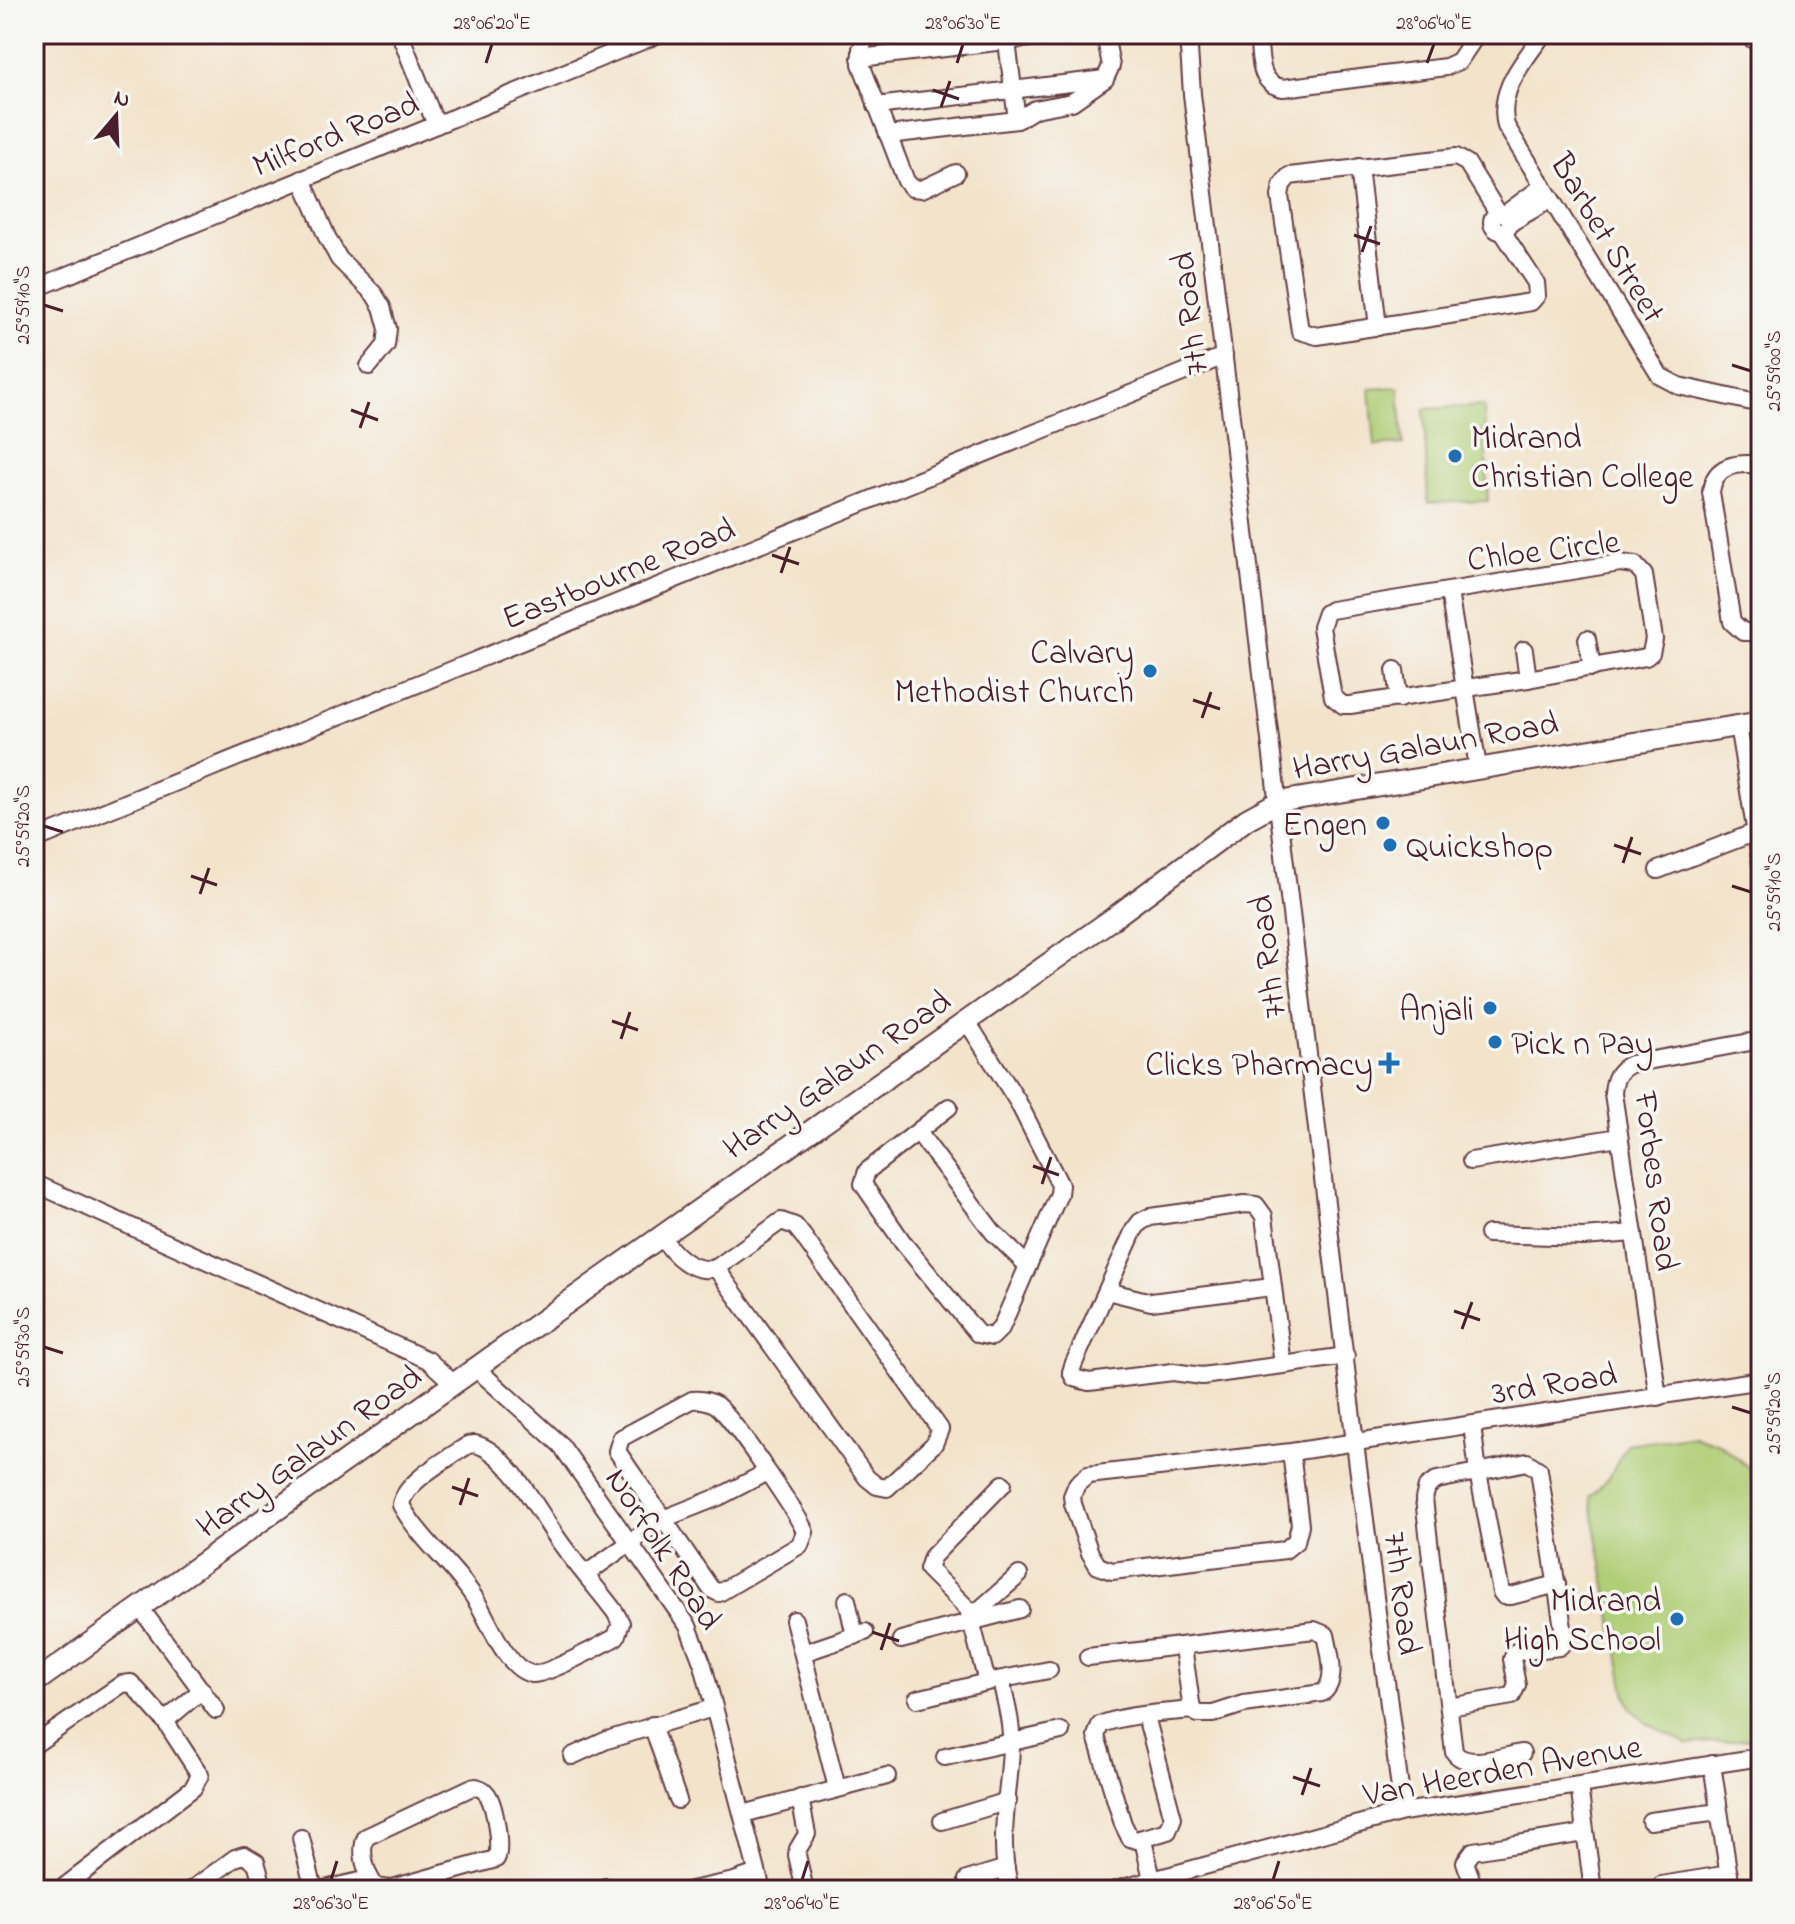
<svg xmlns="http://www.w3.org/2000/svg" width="1795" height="1924" viewBox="0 0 1795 1924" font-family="'Indie Flower',sans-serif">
  <rect width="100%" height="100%" fill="#f6f6f2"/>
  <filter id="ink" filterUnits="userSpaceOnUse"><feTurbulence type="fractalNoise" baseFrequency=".0125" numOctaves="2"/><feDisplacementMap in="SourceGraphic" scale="16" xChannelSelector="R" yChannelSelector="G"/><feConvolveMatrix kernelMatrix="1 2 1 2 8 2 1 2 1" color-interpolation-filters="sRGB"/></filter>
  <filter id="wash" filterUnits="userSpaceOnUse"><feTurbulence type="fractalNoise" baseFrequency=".006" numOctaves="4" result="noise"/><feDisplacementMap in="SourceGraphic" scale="32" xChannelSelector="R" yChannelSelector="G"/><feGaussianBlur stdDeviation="1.8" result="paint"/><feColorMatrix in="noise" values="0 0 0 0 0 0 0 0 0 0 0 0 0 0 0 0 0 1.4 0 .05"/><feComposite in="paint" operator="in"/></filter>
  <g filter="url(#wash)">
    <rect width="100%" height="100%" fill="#f3e3cb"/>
    <g fill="#afce76" stroke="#7c7650" stroke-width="2">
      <polygon points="1399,387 1403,444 1375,446 1370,389"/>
      <polygon points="1484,406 1488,501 1428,503 1424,409"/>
      <polygon points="1692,1434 1718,1443 1753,1471 1761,1526 1761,1738 1687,1744 1648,1724 1631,1709 1625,1692 1590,1497 1609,1478 1627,1444"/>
    </g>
  </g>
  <g filter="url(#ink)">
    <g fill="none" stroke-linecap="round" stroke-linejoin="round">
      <g stroke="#633c43" stroke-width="20">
        <g id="minor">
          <polyline points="400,34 436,125"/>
          <polyline points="867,34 861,49 861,64 906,181 912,188 922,189 956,173"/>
          <polyline points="1006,34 1017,120"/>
          <polyline points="1188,34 1192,94 1355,1443 1403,1812"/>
          <path d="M1258,34C1261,55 1257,84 1283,88L1446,67L1459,61L1477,34"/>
          <path d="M1543,34C1523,63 1497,90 1506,126L1660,376L1679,386L1761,404"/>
          <polyline points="1745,34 1761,45"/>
          <polyline points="860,58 1064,34"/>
          <polyline points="876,106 1105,79"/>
          <polyline points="888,135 1017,120 1035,109 1072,102 1105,79 1111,66 1105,34"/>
          <polyline points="1359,167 1378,327"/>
          <polyline points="302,179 327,237 339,259 374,294 382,307 388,329 386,345 369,366"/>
          <circle cx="1501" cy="222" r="9"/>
          <polyline points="1498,213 1467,163 1456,157 1289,176 1282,185 1280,196 1300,331 1317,336 1531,302 1537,295 1536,283 1502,231"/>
          <polyline points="1505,214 1543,186"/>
          <polyline points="1510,223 1551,199"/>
          <polyline points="34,289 659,34"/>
          <path d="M1761,465C1738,462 1714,464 1711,492L1732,622L1743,632H1761"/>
          <polygon points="1620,563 1635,565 1644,575 1654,639 1651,653 1646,657 1528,679 1350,705 1343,705 1333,697 1321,627 1326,613 1331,610"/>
          <polyline points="1449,592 1478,767"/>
          <polyline points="1587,639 1592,668"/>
          <polyline points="1524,650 1528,679"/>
          <polyline points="1395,670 1399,699"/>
          <polyline points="1738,725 1761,864"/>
          <polyline points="34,840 1224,356"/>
          <polyline points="1658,870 1756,832"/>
          <polyline points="949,1107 867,1171 863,1184 904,1244 978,1334 992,1337 1001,1328 1059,1194 1060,1185 1018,1102 966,1020"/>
          <polyline points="918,1132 993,1232 1028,1266"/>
          <polyline points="1471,1161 1619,1137"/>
          <polyline points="34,1183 428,1360 454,1384"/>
          <polygon points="1245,1204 1256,1205 1264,1216 1283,1365 1202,1376 1173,1372 1089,1382 1074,1378 1071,1372 1074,1363 1134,1230 1140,1222 1150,1217"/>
          <polygon points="781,1221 795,1226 803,1236 940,1429 934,1444 887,1488 877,1486 867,1478 716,1268"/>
          <polyline points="1488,1234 1583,1237 1634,1233"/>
          <path d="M661,1236C673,1254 692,1274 716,1268"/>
          <polyline points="1107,1291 1151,1302 1272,1287"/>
          <polyline points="1283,1365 1346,1356"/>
          <polyline points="477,1369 560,1444 688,1626 703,1665 762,1890"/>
          <path d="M1658,1397L1613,1093C1614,1079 1618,1070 1631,1064L1761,1040"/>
          <path d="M692,1400C701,1399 708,1400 716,1405C729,1413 800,1517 805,1532L800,1545L719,1593L711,1589L617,1451L621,1438Z"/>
          <polyline points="1472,1425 1478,1472 1501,1592 1504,1596 1511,1596 1557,1584"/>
          <path d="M475,1444C509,1452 540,1515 560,1542C577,1566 597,1588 615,1612L621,1623L616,1637C602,1645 545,1676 532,1674C508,1670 491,1626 480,1607C459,1569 422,1543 401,1505C404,1482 449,1458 468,1445Z"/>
          <polyline points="1291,1452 1300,1525 1296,1541 1285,1550 1112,1571 1098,1566 1090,1553 1073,1504 1072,1496 1077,1484 1088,1475 1291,1452 1761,1380"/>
          <polyline points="586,1574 663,1519 721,1496 767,1472"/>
          <polyline points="847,1600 855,1636"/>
          <polyline points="141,1609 216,1710"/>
          <polyline points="970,1618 1019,1575"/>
          <polyline points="794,1620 837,1788"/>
          <polyline points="901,1640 1020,1609"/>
          <polyline points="1183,1647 1192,1710"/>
          <polyline points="803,1653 865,1632"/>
          <path d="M1088,1657L1314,1630L1326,1635C1330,1653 1338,1682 1322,1693L1244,1704L1213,1714H1198L1192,1710C1166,1713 1123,1714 1100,1725L1096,1736L1123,1824L1130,1838L1136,1840L1168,1831L1173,1818L1146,1716"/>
          <path d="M1001,1680C1005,1700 1012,1721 1011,1742C1011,1789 995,1844 1011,1890"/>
          <polyline points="987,1682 968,1609 928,1569 932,1557 1003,1484"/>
          <polyline points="917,1699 987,1682 1049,1670"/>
          <path d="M1449,1707L1512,1696L1517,1685L1512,1659L1516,1652L1559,1647L1565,1641L1539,1470L1527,1462L1437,1480L1427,1487L1424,1499L1454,1752C1466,1770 1503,1756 1522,1753"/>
          <polyline points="165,1721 202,1690"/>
          <polyline points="652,1725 678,1800"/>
          <polyline points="34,1745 122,1684 131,1683 165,1721 200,1775 193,1788 60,1890"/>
          <polyline points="572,1756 607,1740 713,1708"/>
          <polyline points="945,1757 1061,1731"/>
          <polyline points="1712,1764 1731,1890"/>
          <polyline points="1579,1786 1593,1890"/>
          <path d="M476,1787C482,1789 483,1789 487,1794C495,1805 502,1849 496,1859L389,1889L376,1887C366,1875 359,1851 366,1837L470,1788Z"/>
          <polyline points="800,1798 807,1834 798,1849 797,1855 805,1890"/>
          <polyline points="743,1814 887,1776"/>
          <polyline points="942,1821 1008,1801"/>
          <polyline points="1650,1821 1719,1812"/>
          <polyline points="301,1838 314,1890"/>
          <polyline points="1143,1840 1152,1879"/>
          <polyline points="967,1880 1006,1868"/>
          <polyline points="1661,1885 1729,1874"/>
          <polyline points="605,1887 606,1890"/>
          <polyline points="191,1890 235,1858 244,1855 256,1862 264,1890"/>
          <polyline points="320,1890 369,1879"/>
          <polyline points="691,1890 734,1881 757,1873"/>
          <polyline points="1116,1890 1403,1812 1761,1757"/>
          <polyline points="1475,1890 1465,1862 1473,1851 1585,1833"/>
        </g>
      </g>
      <g stroke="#633c43" stroke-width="24">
        <polyline id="major" points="34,1683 595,1283 1112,919 1247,819 1278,802 1761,722"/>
      </g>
      <use href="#minor" stroke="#fff" stroke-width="16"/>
      <use href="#major" stroke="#fff" stroke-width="20"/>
    </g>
  </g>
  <path fill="none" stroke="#4a1f2b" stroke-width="3" d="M486,63L492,44M957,63L963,44M1427,63L1434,44M933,90L959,99M941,107L950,81M1354,235L1380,244M1362,252L1371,226M44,305L63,311M1732,365L1751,371M351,410L378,420M360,428L369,402M772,555L799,564M781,573L790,547M1193,700L1220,709M1202,718L1211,692M44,826L63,832M1614,845L1641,854M1623,863L1632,837M191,876L217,885M1732,886L1751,892M200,894L209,868M612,1021L638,1030M621,1039L630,1012M1033,1166L1059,1175M1042,1184L1051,1157M1454,1311L1480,1320M1462,1329L1472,1302M44,1347L63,1353M1732,1407L1751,1413M452,1487L478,1496M460,1505L469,1478M872,1632L899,1641M881,1650L890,1623M1293,1777L1320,1786M1302,1795L1311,1768M331,1880L337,1861M802,1880L808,1861M1273,1880L1279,1861"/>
  <g fill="#1f6fb2" stroke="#f6f6f2" stroke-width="3">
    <circle cx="1455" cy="456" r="8"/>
    <circle cx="1150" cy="671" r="8"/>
    <circle cx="1383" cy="823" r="8"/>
    <circle cx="1390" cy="845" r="8"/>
    <circle cx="1490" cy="1008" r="8"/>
    <circle cx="1495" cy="1042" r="8"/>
    <path d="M1385 1051h8v8h8v8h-8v8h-8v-8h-8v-8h8z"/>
    <circle cx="1677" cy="1619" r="8"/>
  </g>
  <g text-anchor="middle" stroke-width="7" stroke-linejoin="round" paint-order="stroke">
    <g font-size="34" fill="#4a1f2b" stroke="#f6f6f2">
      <text transform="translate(335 133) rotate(-22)" y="12">Milford Road</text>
      <text transform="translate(1609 237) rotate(59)" y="12">Barbet Street</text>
      <text transform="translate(1188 314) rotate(-97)" y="12">7th Road</text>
      <text transform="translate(1543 549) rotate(-7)" y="12">Chloe Circle</text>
      <text transform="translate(618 572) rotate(-22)" y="12">Eastbourne Road</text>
      <text transform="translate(1425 744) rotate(-10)" y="12">Harry Galaun Road</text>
      <text transform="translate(1266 957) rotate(-97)" y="12">7th Road</text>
      <text transform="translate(836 1073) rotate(-35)" y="12">Harry Galaun Road</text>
      <text transform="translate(1658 1181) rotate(83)" y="12">Forbes Road</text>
      <text transform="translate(1554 1382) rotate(-9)" y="12">3rd Road</text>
      <text transform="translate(308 1450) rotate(-36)" y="12">Harry Galaun Road</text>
      <text transform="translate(665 1548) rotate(57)" y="12">Norfolk Road</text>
      <text transform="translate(1404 1593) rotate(83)" y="12">7th Road</text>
      <text transform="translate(1502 1769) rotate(-10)" y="12">Van Heerden Avenue</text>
    </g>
    <g font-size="34" fill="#4a1f2b" stroke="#f6f6f2" text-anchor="end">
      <text x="1471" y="448" text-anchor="start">Midrand<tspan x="1471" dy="39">Christian College</tspan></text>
      <text x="1134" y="663">Calvary<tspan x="1134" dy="39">Methodist Church</tspan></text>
      <text x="1367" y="835">Engen</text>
      <text x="1406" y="857" text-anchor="start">Quickshop</text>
      <text x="1474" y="1020">Anjali</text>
      <text x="1511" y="1054" text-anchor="start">Pick n Pay</text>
      <text x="1373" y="1075">Clicks Pharmacy</text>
      <text x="1661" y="1611">Midrand<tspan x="1661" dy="39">High School</tspan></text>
    </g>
  </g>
  <rect width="1795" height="1924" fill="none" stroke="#f6f6f2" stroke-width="88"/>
  <g transform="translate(116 116) rotate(19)" stroke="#f6f6f2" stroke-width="6" paint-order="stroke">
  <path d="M0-6L14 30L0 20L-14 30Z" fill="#4a1f2b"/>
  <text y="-12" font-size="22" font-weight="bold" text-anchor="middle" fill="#4a1f2b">N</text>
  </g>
  <rect x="44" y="44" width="1707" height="1836" fill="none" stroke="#4a1f2b" stroke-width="3"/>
  <g font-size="20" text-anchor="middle" fill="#4a1f2b">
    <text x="492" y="29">28°06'20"E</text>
    <text x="963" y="29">28°06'30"E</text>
    <text x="1434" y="29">28°06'40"E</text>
    <text transform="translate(22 305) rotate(-90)" y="7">25°59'10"S</text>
    <text transform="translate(1773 371) rotate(-90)" y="7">25°59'00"S</text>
    <text transform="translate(22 826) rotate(-90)" y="7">25°59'20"S</text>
    <text transform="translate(1773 892) rotate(-90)" y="7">25°59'10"S</text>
    <text transform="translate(22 1347) rotate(-90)" y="7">25°59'30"S</text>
    <text transform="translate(1773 1413) rotate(-90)" y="7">25°59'20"S</text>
    <text x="331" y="1909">28°06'30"E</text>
    <text x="802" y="1909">28°06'40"E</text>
    <text x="1273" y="1909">28°06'50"E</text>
  </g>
</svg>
